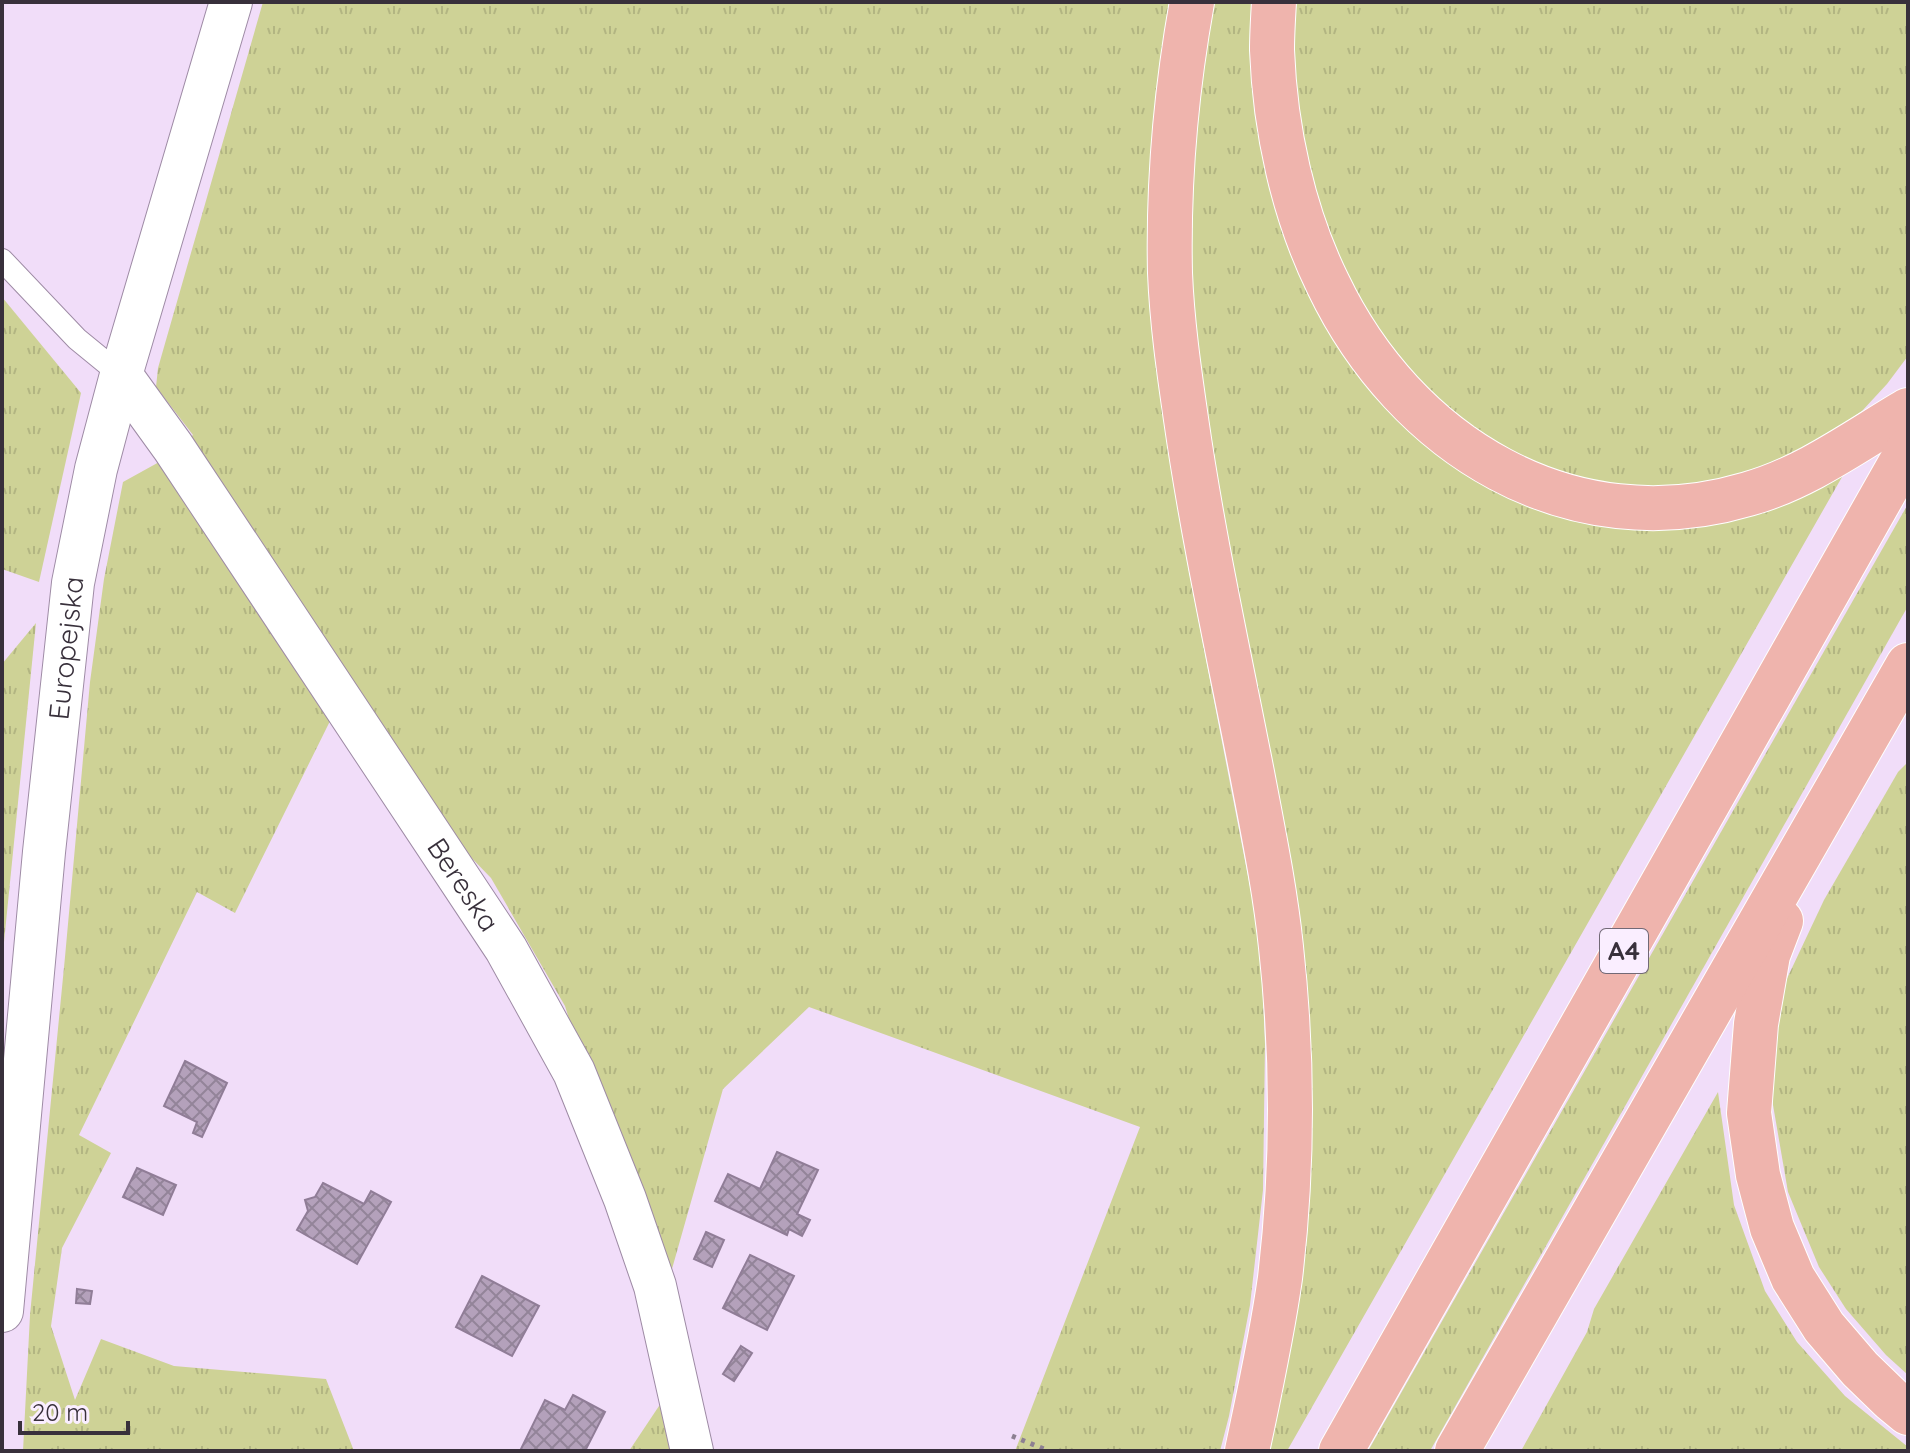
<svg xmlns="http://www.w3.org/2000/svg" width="1910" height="1453" viewBox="0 0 1910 1453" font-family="Quicksand,sans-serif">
  <defs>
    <pattern id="grass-tufts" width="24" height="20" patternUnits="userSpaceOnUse" patternTransform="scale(2)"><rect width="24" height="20" fill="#ced296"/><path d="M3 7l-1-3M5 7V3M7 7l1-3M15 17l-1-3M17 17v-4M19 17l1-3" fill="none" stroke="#b2b582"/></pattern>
    <pattern id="building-cross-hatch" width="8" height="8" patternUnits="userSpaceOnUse" patternTransform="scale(2)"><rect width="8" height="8" fill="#b4a1bb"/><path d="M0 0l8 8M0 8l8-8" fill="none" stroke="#938499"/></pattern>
  </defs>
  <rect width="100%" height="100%" fill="#f1ddf9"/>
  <g fill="url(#grass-tufts)">
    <polygon points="263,2 1169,2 1161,55 1164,419 1187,561 1253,902 1262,973 1265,1044 1263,1190 1250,1305 1229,1416 1220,1451 1015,1451 1140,1127 809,1007 723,1089 668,1283 583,1064 565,1006 491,878 429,814 183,443 193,435 156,387 158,368 164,347"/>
    <polygon points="1208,2 1257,2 1313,290 1553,512 1846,470 1287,1451 1264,1451 1305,1191 1223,534 1190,301 1192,141"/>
    <polygon points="1294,2 1908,2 1908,356 1887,384 1862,411 1826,437 1776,464 1692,487 1604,486 1521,461 1439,404 1364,312 1320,215 1299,126 1291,66"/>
    <polygon points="2,297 81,393 39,582 2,569"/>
    <polygon points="161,461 333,715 235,913 197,892 79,1135 111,1153 62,1248 51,1326 75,1400 101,1339 174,1366 326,1379 354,1451 23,1451 30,1315 65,957 90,682 104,579 123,482"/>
    <polygon points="1908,504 1908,606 1430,1451 1368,1451"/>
    <polygon points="36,623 2,962 2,664"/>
    <polygon points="1908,762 1908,1375 1886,1355 1846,1309 1819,1267 1788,1192 1773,1105 1770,1054 1783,987 1824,900 1898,772"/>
    <polygon points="1718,1092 1734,1205 1765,1291 1797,1342 1845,1396 1908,1447 1908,1451 1521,1451 1587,1332 1594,1309"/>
    <polygon points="665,1397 678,1451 629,1451"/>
  </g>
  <g fill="url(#building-cross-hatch)" stroke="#907d97" stroke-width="2">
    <polygon points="185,1061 227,1083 202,1137 193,1133 197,1122 164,1106"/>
    <polygon points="777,1152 818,1170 797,1214 810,1220 802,1236 789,1229 787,1235 715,1201 728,1174 760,1189"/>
    <polygon points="137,1168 176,1185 163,1215 123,1197"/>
    <polygon points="323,1183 364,1204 371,1191 391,1202 357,1264 297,1230 308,1211 305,1200 315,1197"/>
    <polygon points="706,1232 724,1240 712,1267 694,1259"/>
    <polygon points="750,1255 794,1276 767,1330 723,1308"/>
    <polygon points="482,1276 539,1306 512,1356 456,1327"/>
    <polygon points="77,1289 92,1291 90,1304 76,1303"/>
    <polygon points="741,1346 752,1353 734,1381 723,1374"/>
    <polygon points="573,1395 605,1412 585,1451 520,1451 545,1400 565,1410"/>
  </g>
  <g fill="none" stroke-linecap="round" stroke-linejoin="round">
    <g stroke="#9e8ba5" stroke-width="24">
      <polyline id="lane" points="2,260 77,339 121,375"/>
    </g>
    <g stroke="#9e8ba5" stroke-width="44">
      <g id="street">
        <path id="s1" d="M121,375L173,447L506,949L574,1072L625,1199L655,1286L692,1451"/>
        <path id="s2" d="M2,1311L44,852L73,583L96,469L121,375L231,2"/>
      </g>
    </g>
    <g stroke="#fff" stroke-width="46">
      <g id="highway">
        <path d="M1192,2C1176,91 1168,182 1170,273C1172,322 1179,371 1186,419C1203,538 1229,655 1252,773C1263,831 1275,889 1281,947C1293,1056 1293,1169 1280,1278C1272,1336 1259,1394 1247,1451"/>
        <path d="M1274,2C1273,18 1272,34 1272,50C1275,129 1293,213 1328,284C1405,445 1570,547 1748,494C1806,478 1857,440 1908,410"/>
        <polyline points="1781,921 1768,955 1756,1024 1749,1113 1758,1175 1772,1228 1793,1278 1824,1327 1860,1369 1891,1399 1908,1413"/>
        <polyline points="1341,1451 1908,450"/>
        <polyline points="1457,1451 1908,665"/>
      </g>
    </g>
    <polyline stroke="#8d8092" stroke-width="5" stroke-dasharray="4 6" stroke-linecap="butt" points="1012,1436 1049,1451"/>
    <use href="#lane" stroke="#fff" stroke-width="22"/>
    <use href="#street" stroke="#fff" stroke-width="42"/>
    <use href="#highway" stroke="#efb4ad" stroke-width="44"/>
  </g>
  <g text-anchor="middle" stroke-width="7" stroke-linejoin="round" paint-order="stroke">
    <rect fill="#faeeff" stroke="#726976" stroke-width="2" x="1600" y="929" width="48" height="44" rx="6"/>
    <g font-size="26" font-weight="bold" fill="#38303b">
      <text x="1624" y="960">A4</text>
    </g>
    <g font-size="28" fill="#38303b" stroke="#faeeff">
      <text dy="10" stroke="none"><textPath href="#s2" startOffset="666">Europejska</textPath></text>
      <text dy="10" stroke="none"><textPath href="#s1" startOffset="614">Bereska</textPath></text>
    </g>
  </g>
  <rect width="1910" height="1453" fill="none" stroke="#38303b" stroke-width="8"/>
  <path d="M20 1421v12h108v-12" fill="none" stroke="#38303b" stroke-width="4"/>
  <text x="32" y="1421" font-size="24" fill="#38303b" stroke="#faeeff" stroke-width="6" paint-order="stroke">20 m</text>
</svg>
